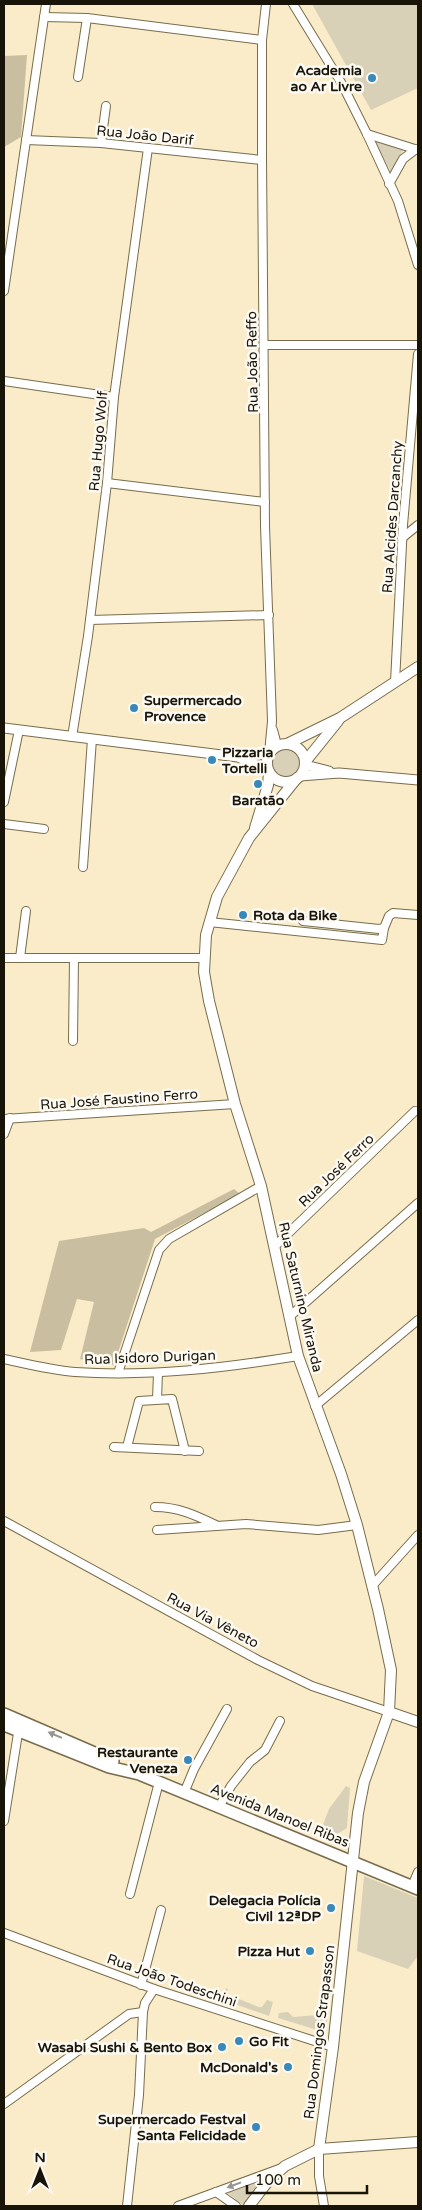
<svg xmlns="http://www.w3.org/2000/svg" width="422" height="2210" viewBox="0 0 422 2210" font-family="'Varela Round',sans-serif">
  <rect width="100%" height="100%" fill="#faecc9"/>
  <g fill="#d9d0b8">
    <polygon points="312,4 418,4 418,88 371,110"/>
    <polygon points="373,140 403,150 391,172"/>
    <circle cx="286" cy="763" r="16"/>
    <polygon points="346,1786 350,1788 347,1828 329,1839 319,1835 329,1809"/>
    <polygon points="364,1876 418,1898 418,1956 408,1969 357,1951"/>
    <polygon points="226,1988 228,1989 226,1994 259,2007 262,2007 267,2000 273,2002 269,2016 223,2000"/>
    <polygon points="288,2012 293,2017 318,2015 321,2012 329,2013 324,2032 278,2018 279,2013"/>
    <polygon points="274,2171 244,2206 224,2190"/>
  </g>
  <g fill="#cabea1">
    <polygon points="27,55 21,137 4,147 4,56"/>
    <polygon points="234,1189 240,1194 155,1239 114,1365 80,1359 94,1302 77,1299 61,1350 30,1352 59,1241 144,1228 151,1232"/>
  </g>
  <g fill="none" stroke-linecap="round" stroke-linejoin="round">
    <g stroke="#786c4c" stroke-width="10">
      <g id="minor">
        <polyline points="266,4 262,40 262,160 265,526 272,721 269,753"/>
        <polyline points="293,4 342,84 367,134 398,201 418,265"/>
        <polyline points="44,17 87,18 262,40"/>
        <polyline points="78,77 87,18"/>
        <polyline points="367,134 418,150"/>
        <polyline points="26,140 101,143 262,160"/>
        <polyline points="101,143 106,106"/>
        <polyline points="389,184 403,159 416,149"/>
        <polyline points="4,291 46,4"/>
        <polyline points="264,345 418,345"/>
        <polyline points="4,381 114,397"/>
        <polyline points="107,483 265,502"/>
        <polyline points="402,538 418,525"/>
        <polyline points="90,620 269,615"/>
        <polyline points="395,682 403,525 418,354"/>
        <polyline points="273,730 277,745"/>
        <polyline points="72,737 88,636 107,483 114,397 148,148"/>
        <polyline points="4,802 19,730"/>
        <polyline points="4,824 44,829"/>
        <polyline points="83,867 92,739"/>
        <polyline points="303,921 379,929 384,928 389,916 393,913 418,915"/>
        <polyline points="209,922 382,940 384,928"/>
        <polyline points="4,958 204,958"/>
        <polyline points="20,958 26,911"/>
        <polyline points="73,1041 74,958"/>
        <polyline points="4,1119 235,1104"/>
        <polyline points="4,1134 10,1118"/>
        <polyline points="274,1247 415,1111"/>
        <polyline points="289,1317 418,1203"/>
        <path d="M4,1359C27,1364 51,1370 75,1372C150,1377 224,1368 298,1356"/>
        <polyline points="118,1373 159,1250 169,1239 261,1186"/>
        <polyline points="157,1399 158,1373"/>
        <polyline points="315,1406 418,1320"/>
        <polyline points="114,1447 199,1451"/>
        <polyline points="127,1447 139,1401 172,1399 185,1451"/>
        <path d="M155,1507C178,1507 195,1515 216,1525"/>
        <polyline points="4,1521 258,1660 312,1686 389,1712"/>
        <polyline points="157,1530 246,1524 318,1530 357,1525"/>
        <polyline points="372,1586 418,1535"/>
        <polyline points="184,1793 194,1769 227,1709"/>
        <polyline points="219,1807 231,1786 250,1762 265,1750 280,1721"/>
        <polyline points="4,1821 19,1727"/>
        <polyline points="412,1886 418,1872"/>
        <polyline points="130,1894 159,1782"/>
        <polyline points="4,1933 154,1989 333,2047"/>
        <polyline points="141,1985 161,1910"/>
        <polyline points="4,2104 129,2014 143,2012"/>
        <polyline points="319,2149 319,2176 324,2206"/>
        <polyline points="216,2192 236,2206"/>
        <polyline points="127,2206 139,2095 143,2012 145,2003 154,1989"/>
        <polyline points="178,2206 279,2169"/>
      </g>
    </g>
    <g stroke="#786c4c" stroke-width="11">
      <g id="tertiary">
        <polyline points="4,728 238,757 268,770"/>
        <polyline points="241,757 269,753"/>
        <polyline points="305,765 329,771"/>
        <polyline points="300,776 339,773 418,780"/>
      </g>
    </g>
    <g stroke="#786c4c" stroke-width="12">
      <g id="secondary">
        <polyline points="289,743 340,718 418,667"/>
        <circle cx="286" cy="763" r="19"/>
        <polyline points="305,762 338,721"/>
        <polyline points="297,778 249,838 217,897 206,935 204,972 209,1001 235,1104 261,1186 298,1356 341,1474 357,1525 378,1609 391,1670 389,1712 364,1782 358,1813 333,2047 319,2149"/>
        <polyline points="255,828 268,785 269,773"/>
        <polyline points="389,1712 418,1722"/>
        <polyline points="249,2206 269,2180 285,2166 319,2149 418,2142"/>
      </g>
    </g>
    <g stroke="#786c4c" stroke-width="14">
      <g id="primary">
        <polyline points="4,1714 113,1761"/>
        <polyline points="4,1725 109,1767 139,1774 418,1889"/>
      </g>
    </g>
    <use href="#minor" stroke="#fff" stroke-width="8"/>
    <use href="#tertiary" stroke="#fff" stroke-width="9"/>
    <use href="#secondary" stroke="#fff" stroke-width="10"/>
    <use href="#primary" stroke="#fff" stroke-width="11"/>
  </g>
  <defs><path id="oneway-solid" d="M-6-.8H1V-3.2L6.5 0L1 3.2V.8H-6Z" transform="scale(1.25)"/></defs>
  <g fill="#989590">
    <use href="#oneway-solid" transform="translate(55 1735) rotate(-157)"/>
    <use href="#oneway-solid" transform="translate(234 2185) rotate(159)"/>
  </g>
  <g fill="#3988ba" stroke="#fdfaf3" stroke-width="2">
    <circle cx="372" cy="78" r="5"/>
    <circle cx="134" cy="708" r="5"/>
    <circle cx="212" cy="760" r="5"/>
    <circle cx="258" cy="784" r="5"/>
    <circle cx="243" cy="915" r="5"/>
    <circle cx="188" cy="1760" r="5"/>
    <circle cx="331" cy="1908" r="5"/>
    <circle cx="310" cy="1951" r="5"/>
    <circle cx="239" cy="2041" r="5"/>
    <circle cx="222" cy="2047" r="5"/>
    <circle cx="288" cy="2067" r="5"/>
    <circle cx="256" cy="2127" r="5"/>
  </g>
  <g text-anchor="middle" stroke-width="5" stroke-linejoin="round" paint-order="stroke">
    <g font-size="14" font-weight="bold" fill="#191408" stroke="#fdfaf3" text-anchor="end">
      <text x="362" y="75">Academia<tspan x="362" dy="16">ao Ar Livre</tspan></text>
      <text x="144" y="705" text-anchor="start">Supermercado<tspan x="144" dy="16">Provence</tspan></text>
      <text x="222" y="757" text-anchor="start">Pizzaria<tspan x="222" dy="16">Tortelli</tspan></text>
      <text x="258" y="805" text-anchor="middle">Baratão</text>
      <text x="253" y="920" text-anchor="start">Rota da Bike</text>
      <text x="178" y="1757">Restaurante<tspan x="178" dy="16">Veneza</tspan></text>
      <text x="321" y="1905">Delegacia Polícia<tspan x="321" dy="16">Civil 12ªDP</tspan></text>
      <text x="300" y="1956">Pizza Hut</text>
      <text x="249" y="2046" text-anchor="start">Go Fit</text>
      <text x="212" y="2052">Wasabi Sushi &amp; Bento Box</text>
      <text x="278" y="2072">McDonald's</text>
      <text x="246" y="2124">Supermercado Festval<tspan x="246" dy="16">Santa Felicidade</tspan></text>
    </g>
    <g font-size="14" fill="#191408" stroke="#fdfaf3">
      <text transform="translate(145 135) rotate(6)" y="5">Rua João Darif</text>
      <text transform="translate(252 362) rotate(-91)" y="5">Rua João Reffo</text>
      <text transform="translate(98 441) rotate(-85)" y="5">Rua Hugo Wolf</text>
      <text transform="translate(392 517) rotate(-86)" y="5">Rua Alcides Darcanchy</text>
      <text transform="translate(119 1099) rotate(-4)" y="5">Rua José Faustino Ferro</text>
      <text transform="translate(336 1170) rotate(-44)" y="5">Rua José Ferro</text>
      <text transform="translate(301 1297) rotate(77)" y="5">Rua Saturnino Miranda</text>
      <text transform="translate(150 1357) rotate(-2)" y="5">Rua Isidoro Durigan</text>
      <text transform="translate(213 1620) rotate(28)" y="5">Rua Via Vêneto</text>
      <text transform="translate(280 1815) rotate(22)" y="5">Avenida Manoel Ribas</text>
      <text transform="translate(172 1980) rotate(19)" y="5">Rua João Todeschini</text>
      <text transform="translate(319 2032) rotate(-83)" y="5">Rua Domingos Strapasson</text>
    </g>
  </g>
  <rect width="422" height="2210" fill="none" stroke="#191408" stroke-width="10"/>
  <g transform="translate(40 2170)" stroke="#fdfaf3" stroke-width="4" paint-order="stroke">
  <path d="M0-4L9 19L0 12L-9 19Z" fill="#191408"/>
  <text y="-8" font-size="14" font-weight="bold" text-anchor="middle" fill="#191408">N</text>
  </g>
  <path d="M247 2185v8h120v-8" fill="none" stroke="#191408" stroke-width="2.5"/>
  <text x="255" y="2185" font-size="15" fill="#191408" stroke="#fdfaf3" stroke-width="4" paint-order="stroke">100 m</text>
</svg>
